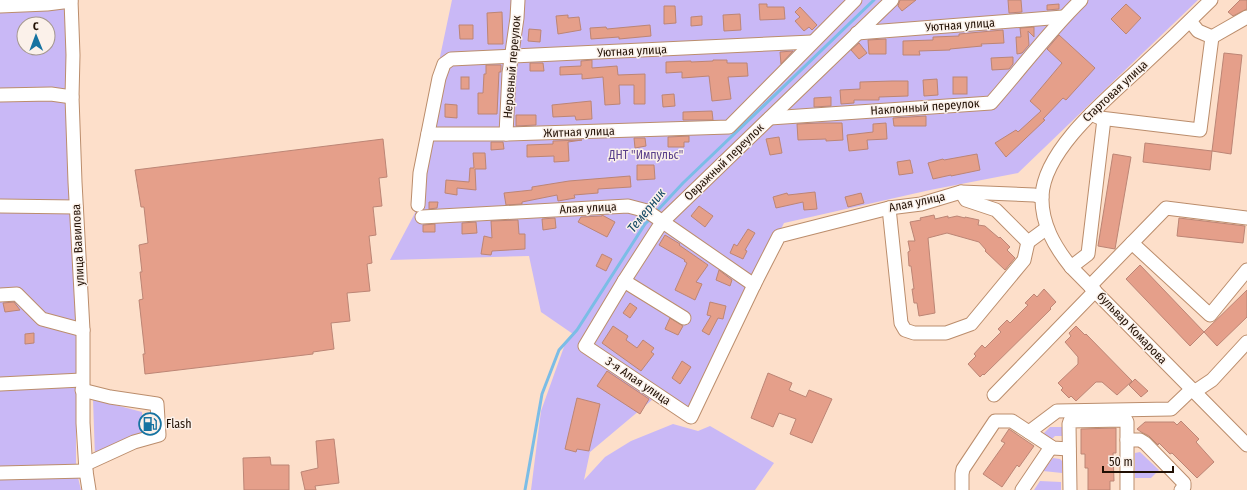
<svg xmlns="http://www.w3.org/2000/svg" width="1247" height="490" viewBox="0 0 1247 490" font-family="'Fira Sans Condensed',sans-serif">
  <rect width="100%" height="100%" fill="#fddfca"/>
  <g fill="#c9b8f6" fill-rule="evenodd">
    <path d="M0,0H67L76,246V469L81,490H0ZM24,24H48V48H24Z"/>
    <polygon points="452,0 1198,0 1018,173 930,190 784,223 688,413 659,394 590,452 584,480 605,457 631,441 673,424 698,431 710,426 774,463 755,490 531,490 541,411 565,344 573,334 541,312 529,256 390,260 415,213 418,161"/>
    <polygon points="93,399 142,412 143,437 95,457"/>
    <polygon points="1050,427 1062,427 1062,436 1055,436 1051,440 1043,434"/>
    <polygon points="1140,452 1159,470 1151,478 1135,478 1135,453"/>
    <polygon points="1053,458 1060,459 1062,461 1062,473 1043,471"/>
    <polygon points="1040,481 1061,482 1061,490 1034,490"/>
  </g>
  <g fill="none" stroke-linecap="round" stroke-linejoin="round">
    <g stroke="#7bbde6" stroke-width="3">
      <polyline points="656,212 683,183 874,0"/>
      <polyline points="525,490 542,394 559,350 577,330 645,224 651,218"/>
    </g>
  </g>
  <g fill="#e59f8a" stroke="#bc8575">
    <polygon points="900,0 916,0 902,11 898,6"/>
    <polygon points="1008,0 1021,0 1022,12 1009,13"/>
    <polygon points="1240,0 1247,0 1247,9 1233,16 1228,12"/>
    <polygon points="759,4 767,4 767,7 784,7 785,19 760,20"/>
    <polygon points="1059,4 1059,9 1047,10 1047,5"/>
    <polygon points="1126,4 1141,18 1126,34 1111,19"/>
    <polygon points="664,6 675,6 676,23 664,24"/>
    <polygon points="800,7 817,25 812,30 809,27 804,31 795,21 800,17 795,12"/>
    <polygon points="502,12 503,44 488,44 487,13"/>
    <polygon points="740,14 741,30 724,31 723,15"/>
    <polygon points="568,15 568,18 579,17 581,30 558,34 556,16"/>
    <polygon points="702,16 702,25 691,26 691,17"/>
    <polygon points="459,25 473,25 473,39 460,39"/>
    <polygon points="650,25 651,36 619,39 619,37 591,39 590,28 606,27 607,29"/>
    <polygon points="1034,27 1034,37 1028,31 1029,45 1022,53 1017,54 1016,37 1021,37 1020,28"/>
    <polygon points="529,29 541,30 540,42 528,41"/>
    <polygon points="1003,30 1004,43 981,44 982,46 950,49 950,50 919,51 920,55 903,55 903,41 933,40 933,37 959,36 959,34"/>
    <polygon points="1059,35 1095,68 1066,100 1063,98 1043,119 1045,120 1006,157 995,143 1016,130 1018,132 1041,111 1030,101 1062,63 1047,49"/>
    <polygon points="886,39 886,54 869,54 868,40"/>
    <polygon points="859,43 867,53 859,59 851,50"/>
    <polygon points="793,51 781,64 780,52"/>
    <polygon points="1224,53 1242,55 1231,154 1212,151"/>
    <polygon points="1013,57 1013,64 1009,69 992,70 991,58"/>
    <polygon points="592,60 592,68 617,66 618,75 645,74 645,104 634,104 634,85 619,85 620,104 605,105 603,77 582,79 582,74 560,75 560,67 581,66 581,61"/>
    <polygon points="713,60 727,60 727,63 747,63 748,76 728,77 731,99 712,101 709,76 682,78 682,72 666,73 666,62 691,61 691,62 713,61"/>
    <polygon points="530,63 543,63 544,71 530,71"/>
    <polygon points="486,65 501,65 501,72 499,72 497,114 478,114 478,93 483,93 484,74 486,74"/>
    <rect x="461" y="77" width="8" height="12"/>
    <rect x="953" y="77" width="14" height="17"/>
    <polygon points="937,79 938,95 924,96 923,80"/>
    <polygon points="892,81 908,81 908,96 879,97 879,100 854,100 854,103 841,104 840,90 860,89 860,82"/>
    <polygon points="674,94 675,106 663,107 662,95"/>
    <polygon points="831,97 831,106 814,107 814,98"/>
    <polygon points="591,101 592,119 576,120 575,116 553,117 552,105"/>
    <polygon points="445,104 457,105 457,118 445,117"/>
    <polygon points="712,111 713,120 683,120 683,112"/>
    <polygon points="516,115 536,115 536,125 516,126"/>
    <polygon points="926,116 926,126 894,126 893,118"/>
    <polygon points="820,123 842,123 843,140 826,141 826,139 798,140 797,124"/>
    <polygon points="886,123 887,139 867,140 868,149 849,151 847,135 873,132 873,124"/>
    <polygon points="689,136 689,142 684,142 684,147 668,147 668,137"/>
    <polygon points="779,137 782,153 770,155 766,139"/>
    <polygon points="634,138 645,138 646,146 635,148"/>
    <polygon points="383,139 387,177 379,178 382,206 373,207 376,235 369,236 372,263 367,264 370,291 347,293 350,321 331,323 334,349 313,352 313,354 145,374 143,354 145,354 139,300 143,299 140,272 142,272 139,245 148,243 144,207 141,207 135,170"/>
    <polygon points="582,140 568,142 569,161 554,162 554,156 527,157 527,145 553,144 553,141"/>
    <polygon points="491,142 503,142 504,149 491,150"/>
    <polygon points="1145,143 1212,151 1210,170 1143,162"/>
    <polygon points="473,153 485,153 486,169 475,169 476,190 457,188 457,195 445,193 446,180 469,182 470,168 474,168"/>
    <polygon points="977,154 980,170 951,176 951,175 933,179 928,163 943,159 944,160"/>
    <polygon points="1113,154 1131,157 1115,249 1098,246"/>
    <polygon points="910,160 913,173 899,175 897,162"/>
    <polygon points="637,165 654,165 655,179 637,180"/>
    <polygon points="630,176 631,187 598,189 598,193 574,195 575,198 558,201 557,195 522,202 522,204 506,205 504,193 532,190 532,187 569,181"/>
    <polygon points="815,192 817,209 804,210 803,202 776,208 773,197 787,193 788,195"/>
    <polygon points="861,193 864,203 848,207 845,197"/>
    <polygon points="429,202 438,202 437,208 429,209"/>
    <polygon points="699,206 713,216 705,227 691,216"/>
    <polygon points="602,215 615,222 607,237 578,222 581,217 602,216"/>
    <polygon points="934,215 935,219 948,216 948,218 957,216 965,218 965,217 979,220 978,225 985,226 999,238 1000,237 1010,247 1007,250 1015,258 1005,270 985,251 986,250 979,242 947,233 928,238 935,313 919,316 917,303 914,303 912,289 914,289 911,266 909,266 908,252 910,251 908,241 915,241 910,222 921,220 920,218"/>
    <polygon points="555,218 556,228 543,230 542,219"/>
    <polygon points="1179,218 1245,226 1243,243 1177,236"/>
    <polygon points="518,220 519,234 525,234 525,249 492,251 491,255 481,254 484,236 492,238 491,221"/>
    <polygon points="476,222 477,233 462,234 462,223"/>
    <polygon points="435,224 435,232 423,232 423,225"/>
    <polygon points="748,229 755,233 745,250 747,251 743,259 730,253 734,244 737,246"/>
    <polygon points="665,235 680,244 679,245 708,265 696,282 702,284 695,300 675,290 687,263 684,261 685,260 659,245"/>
    <polygon points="602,254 612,259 606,271 596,266"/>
    <polygon points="1140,265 1204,332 1247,290 1247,317 1217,346 1204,332 1190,346 1126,279"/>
    <polygon points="719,270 732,280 730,286 716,280"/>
    <polygon points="1044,289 1056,302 1050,308 1051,309 984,375 983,374 980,377 968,364 976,356 974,354 982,345 985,348 1001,332 998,329 1007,320 1010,323 1028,305 1025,303 1034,294 1037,297"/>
    <polygon points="14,302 20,310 5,312 3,303"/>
    <polygon points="710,302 726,306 723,319 718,318 709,335 702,331 711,316 707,315"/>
    <polygon points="630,303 637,308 630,318 623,313"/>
    <polygon points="670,318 683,326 678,335 665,329"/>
    <polygon points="613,326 628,336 626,340 637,348 643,340 654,348 651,352 654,354 641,371 602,343"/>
    <polygon points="1076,326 1085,335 1086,334 1132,381 1117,395 1102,382 1096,382 1076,401 1071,396 1069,398 1061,390 1063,388 1058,383 1078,364 1078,357 1065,342 1071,336 1069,333"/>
    <polygon points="34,333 34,343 25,344 25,334"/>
    <polygon points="682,361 691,367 680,384 672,378"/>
    <polygon points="607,371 649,399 640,414 597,386"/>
    <polygon points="768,373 792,383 789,390 806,397 809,390 832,399 812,443 790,434 796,419 779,413 773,427 751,418"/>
    <polygon points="1135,379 1148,391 1141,397 1129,385"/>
    <polygon points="577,398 600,404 589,451 577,449 576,452 565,449"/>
    <polygon points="145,414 150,414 151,429 145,431"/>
    <polygon points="1181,421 1199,439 1196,442 1214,462 1197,478 1172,453 1170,454 1159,443 1158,445 1149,436 1141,432 1137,429 1145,422 1174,422 1177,425"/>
    <polygon points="1116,428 1116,453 1113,453 1114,481 1110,481 1110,490 1088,490 1088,468 1085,468 1085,454 1081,454 1081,429"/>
    <polygon points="1009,429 1034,446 1019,467 1017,465 1002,487 983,474 1005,443 1001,441"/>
    <polygon points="334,439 339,483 315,486 316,490 305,490 301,472 318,468 316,441"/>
    <polygon points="270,457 271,465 289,465 289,490 244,490 243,458"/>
  </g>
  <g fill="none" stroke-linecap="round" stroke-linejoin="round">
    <g stroke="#bb8d6c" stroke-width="15">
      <g id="minor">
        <polyline points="71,0 73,55 72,97 75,182 83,330 83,423 86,471 89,490"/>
        <path d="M1211,0C1188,23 1165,45 1141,67C1109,97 1044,149 1042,196C1041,224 1055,247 1071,267L1247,445"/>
        <polyline points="0,6 47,4 71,1"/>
        <polyline points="857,33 1063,17"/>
        <polyline points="1212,37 1247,17"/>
        <polyline points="0,95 51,94 72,97"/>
        <polyline points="1091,114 1100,118 1200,130 1212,37 1198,31 1190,21"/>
        <path d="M770,118L991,103C1021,69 1048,32 1081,0"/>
        <polyline points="428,134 506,134 729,127 855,0"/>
        <polyline points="506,134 509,73 517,18 518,0"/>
        <polyline points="961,192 966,200 996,210 1028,242 1047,228"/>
        <polyline points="418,205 420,173 439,78 444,64 451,59 812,42"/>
        <polyline points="0,206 76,207"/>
        <polyline points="889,208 901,323 905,330 914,333 946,333 971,324 1024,260 1028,242"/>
        <polyline points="422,217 628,206 647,211 754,285 779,236 889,208 921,204 961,192 1034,195 1042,197"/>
        <polyline points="1132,243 1210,315 1247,270"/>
        <polyline points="1071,267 1088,254 1104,119"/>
        <polyline points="624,281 684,318"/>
        <polyline points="754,285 691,417 585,346 624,281 662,222 892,0"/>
        <polyline points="1090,286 1166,208 1247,218"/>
        <polyline points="0,295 17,294 42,319 83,330"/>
        <polyline points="0,384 82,380"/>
        <polyline points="82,390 110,397 157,404 159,435 134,442 86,464"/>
        <polyline points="1194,392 1212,380 1247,342"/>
        <polyline points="994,395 1095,291"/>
        <polyline points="1029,432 1057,411 1171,409 1192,389"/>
        <polyline points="1127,440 1140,440 1145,443 1184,483 1184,487 1181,490"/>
        <polyline points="0,473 86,471"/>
        <polyline points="962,490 962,474 963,469 995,421 1012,421 1053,448 1069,449"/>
        <polyline points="1022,490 1051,447"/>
        <polyline points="1070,490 1069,424 1070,421 1123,420 1126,420 1127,422 1127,490"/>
      </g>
    </g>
    <use href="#minor" stroke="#fff" stroke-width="13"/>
  </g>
  <defs>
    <g id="fuel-ring" transform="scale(1.15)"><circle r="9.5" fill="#fbf1ea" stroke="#1673a1" stroke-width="1.5"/><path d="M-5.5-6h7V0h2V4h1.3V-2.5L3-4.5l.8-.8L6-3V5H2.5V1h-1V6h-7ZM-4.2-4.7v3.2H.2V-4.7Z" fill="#1673a1"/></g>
  </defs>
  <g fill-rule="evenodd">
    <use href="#fuel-ring" x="150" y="424"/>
  </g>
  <g text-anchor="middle" stroke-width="3" stroke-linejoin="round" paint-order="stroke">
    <g font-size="12" fill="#211004" stroke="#fbf1ea">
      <text transform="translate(960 25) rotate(-4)" y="4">Уютная улица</text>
      <text transform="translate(632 51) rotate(-3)" y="4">Уютная улица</text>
      <text transform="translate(512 67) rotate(-85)" y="4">Неровный переулок</text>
      <text transform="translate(1115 91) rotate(-43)" y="4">Стартовая улица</text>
      <text transform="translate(925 107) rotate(-4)" y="4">Наклонный переулок</text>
      <text transform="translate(579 132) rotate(-2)" y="4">Житная улица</text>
      <text transform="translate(724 162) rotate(-44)" y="4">Овражный переулок</text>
      <text transform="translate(917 202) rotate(-12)" y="4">Алая улица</text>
      <text transform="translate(588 208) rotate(-3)" y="4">Алая улица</text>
      <text transform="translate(78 245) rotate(-93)" y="4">улица Вавилова</text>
      <text transform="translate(1132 328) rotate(46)" y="4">бульвар Комарова</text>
      <text transform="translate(638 381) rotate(34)" y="4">3-я Алая улица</text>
    </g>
    <g font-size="12" fill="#5a408b" stroke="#fbf1ea">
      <text x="646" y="159">ДНТ "Импульс"</text>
    </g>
    <g font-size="12" fill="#211004" stroke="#fbf1ea" text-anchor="start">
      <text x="166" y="428">Flash</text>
    </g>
    <g font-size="13" font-style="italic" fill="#124763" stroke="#fbf1ea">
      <text transform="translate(646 210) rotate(-51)" y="5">Темерник</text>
    </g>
  </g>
  <g transform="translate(36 36) rotate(359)"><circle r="19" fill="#fbf1ea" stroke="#a4978e"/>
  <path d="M0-3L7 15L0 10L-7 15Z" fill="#1673a1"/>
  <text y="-6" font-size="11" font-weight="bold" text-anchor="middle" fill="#211004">С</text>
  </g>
  <path d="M1103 466v6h70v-6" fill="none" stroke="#211004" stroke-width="2"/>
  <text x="1109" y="466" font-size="12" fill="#211004" stroke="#fbf1ea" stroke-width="3" paint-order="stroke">50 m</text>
</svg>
